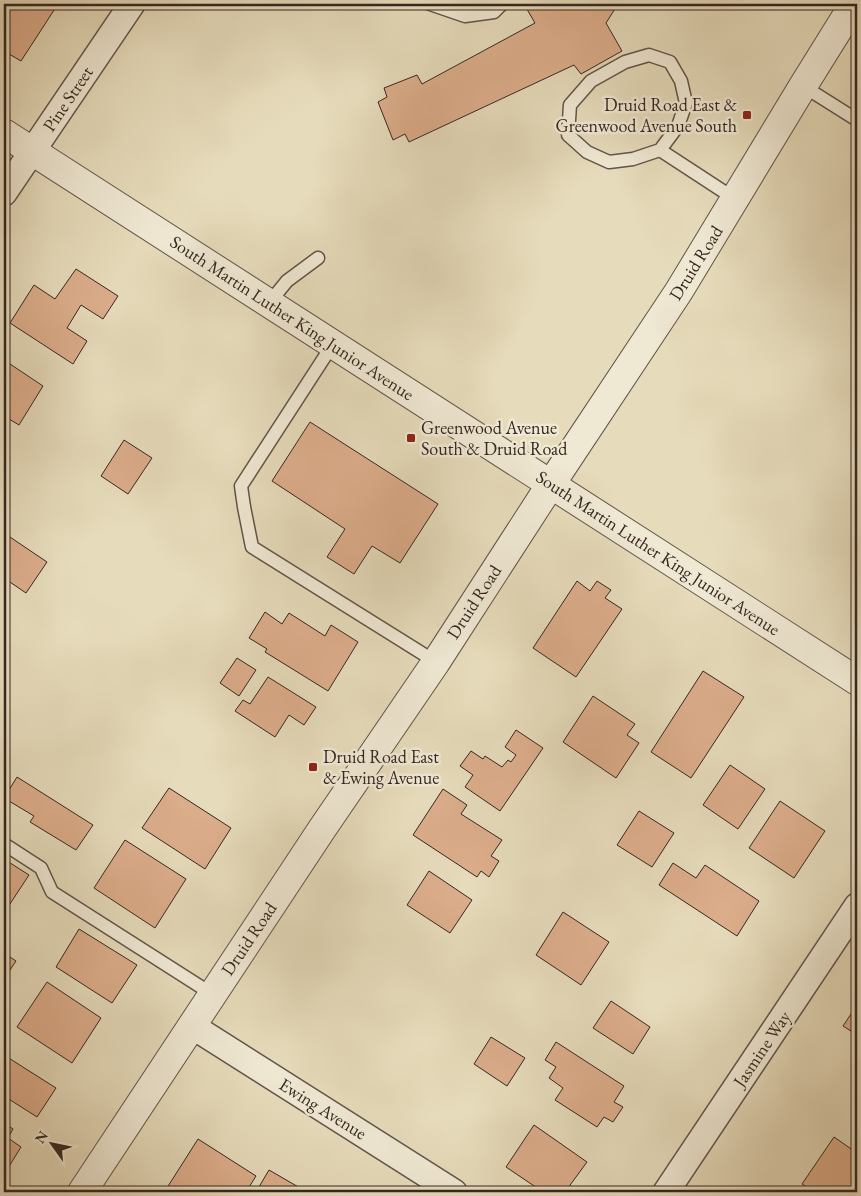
<svg xmlns="http://www.w3.org/2000/svg" width="861" height="1196" viewBox="0 0 861 1196" font-family="'EB Garamond',serif">
  <rect width="100%" height="100%" fill="#e6dbbb"/>
  <filter id="stains"><feTurbulence type="fractalNoise" baseFrequency=".004" numOctaves="4"/><feColorMatrix values="0 0 0 0 .2 0 0 0 0 .09 0 0 0 0 .02 0 0 0 .5 -.17"/></filter>
  <radialGradient id="worn" r=".72"><stop offset=".6" stop-color="#630" stop-opacity="0"/><stop offset="1" stop-color="#630" stop-opacity=".3"/></radialGradient>
  <g fill="#dcad8b" stroke="#352721">
    <polygon points="4,4 58,4 21,61 4,51"/>
    <polygon points="524,4 618,4 606,23 622,51 581,74 574,65 409,142 405,134 393,140 378,102 387,97 384,88 417,75 422,84 535,23"/>
    <polygon points="76,269 118,296 103,319 81,305 67,328 87,341 73,364 10,323 34,285 55,299"/>
    <polygon points="4,360 43,386 19,425 4,416"/>
    <polygon points="310,422 438,504 400,563 372,546 354,574 327,557 345,529 272,481"/>
    <polygon points="124,440 152,458 128,494 101,476"/>
    <polygon points="4,533 47,562 26,593 4,578"/>
    <polygon points="577,581 590,591 597,581 611,590 605,598 622,609 576,677 533,648"/>
    <polygon points="265,612 282,624 289,613 325,636 331,625 358,642 328,691 265,652 267,649 249,638"/>
    <polygon points="237,658 256,670 239,696 220,683"/>
    <polygon points="703,671 744,697 691,778 651,752"/>
    <polygon points="268,677 316,707 304,725 289,715 275,737 235,711 243,700 250,704"/>
    <polygon points="593,696 635,724 627,735 639,743 616,778 563,742"/>
    <polygon points="516,730 543,748 500,811 465,787 473,775 460,766 471,751 483,759 485,756 502,767 508,760 511,762 516,755 505,747"/>
    <polygon points="730,765 765,789 738,829 703,805"/>
    <polygon points="17,777 93,825 76,850 30,822 34,816 4,798"/>
    <polygon points="169,788 231,828 205,869 142,828"/>
    <polygon points="443,789 467,805 461,814 502,840 491,856 499,861 489,877 481,871 477,877 413,835"/>
    <polygon points="780,801 825,831 794,878 749,848"/>
    <polygon points="639,811 674,833 652,867 617,845"/>
    <polygon points="125,840 186,879 155,928 94,888"/>
    <polygon points="4,859 29,875 6,910 4,908"/>
    <polygon points="673,863 696,878 705,865 759,901 737,936 659,885"/>
    <polygon points="429,871 472,900 450,933 407,905"/>
    <polygon points="563,912 609,942 581,985 536,955"/>
    <polygon points="79,929 137,965 112,1003 56,967"/>
    <polygon points="4,953 16,961 4,979"/>
    <polygon points="47,982 101,1018 72,1063 17,1027"/>
    <polygon points="611,1001 650,1027 633,1054 593,1028"/>
    <polygon points="857,1005 857,1035 843,1026"/>
    <polygon points="491,1037 525,1058 507,1086 474,1064"/>
    <polygon points="556,1042 624,1086 614,1102 623,1107 613,1122 604,1117 597,1127 555,1100 563,1088 549,1078 556,1067 545,1060"/>
    <polygon points="4,1055 56,1088 37,1117 4,1096"/>
    <polygon points="4,1123 13,1129 8,1138 21,1147 5,1173 4,1173"/>
    <polygon points="534,1125 587,1162 565,1192 543,1192 506,1167"/>
    <polygon points="834,1137 857,1153 857,1192 814,1192 802,1184"/>
    <polygon points="198,1139 256,1176 246,1192 166,1192 165,1191"/>
    <polygon points="269,1170 307,1192 256,1192"/>
  </g>
  <g fill="none" stroke-linecap="round" stroke-linejoin="round">
    <g stroke="#615448" stroke-width="15">
      <g id="service">
        <polyline points="430,4 465,16 494,12 502,4"/>
        <polygon points="649,55 670,62 681,81 686,103 678,126 660,150 633,159 609,162 587,152 568,135 570,105 591,81 625,62"/>
        <polyline points="803,86 857,120"/>
        <polyline points="660,150 735,199"/>
        <polyline points="269,303 287,281 318,258"/>
        <polyline points="333,344 241,486 244,507 252,547 436,662"/>
        <polyline points="4,844 41,868 52,892 212,994"/>
      </g>
    </g>
    <g stroke="#615448" stroke-width="28">
      <g id="minor">
        <polyline points="4,193 132,4"/>
        <polyline points="192,1026 454,1192"/>
        <polyline points="666,1192 857,906"/>
      </g>
    </g>
    <g stroke="#615448" stroke-width="30">
      <g id="tertiary">
        <polyline points="4,133 857,681"/>
        <polyline points="82,1192 322,829 436,662 551,484 679,291 803,86 854,4"/>
      </g>
    </g>
    <use href="#service" stroke="#efe8d3" stroke-width="12"/>
    <use href="#minor" stroke="#efe8d3" stroke-width="25"/>
    <use href="#tertiary" stroke="#efe8d3" stroke-width="28"/>
  </g>
  <g fill="#8f2418" stroke="#efe8d3" stroke-width="2">
    <rect x="742" y="110" width="10" height="10" rx="2.5"/>
    <rect x="406" y="433" width="10" height="10" rx="2.5"/>
    <rect x="308" y="762" width="10" height="10" rx="2.5"/>
  </g>
  <g text-anchor="middle" stroke-width="5" stroke-linejoin="round" paint-order="stroke">
    <g font-size="18" fill="#352721" stroke="#efe8d3">
      <text transform="translate(68 99) rotate(-56)" y="6">Pine Street</text>
      <text transform="translate(696 263) rotate(-58)" y="6">Druid Road</text>
      <text transform="translate(292 318) rotate(33)" y="6">South Martin Luther King Junior Avenue</text>
      <text transform="translate(658 553) rotate(33)" y="6">South Martin Luther King Junior Avenue</text>
      <text transform="translate(474 602) rotate(-57)" y="6">Druid Road</text>
      <text transform="translate(249 939) rotate(-56)" y="6">Druid Road</text>
      <text transform="translate(762 1049) rotate(-56)" y="6">Jasmine Way</text>
      <text transform="translate(323 1109) rotate(32)" y="6">Ewing Avenue</text>
    </g>
    <g font-size="18" fill="#352721" stroke="#efe8d3" text-anchor="start">
      <text x="737" y="111" text-anchor="end">Druid Road East &amp;<tspan x="737" dy="21">Greenwood Avenue South</tspan></text>
      <text x="421" y="434">Greenwood Avenue<tspan x="421" dy="21">South &amp; Druid Road</tspan></text>
      <text x="323" y="763">Druid Road East<tspan x="323" dy="21">&amp; Ewing Avenue</tspan></text>
    </g>
  </g>
  <rect width="861" height="1196" fill="none" stroke="#e6dbbb" stroke-width="20"/>
  <rect x="5" y="5" width="851" height="1186" fill="none" stroke="#352721" stroke-width="2.5"/>
  <rect x="10" y="10" width="841" height="1176" fill="none" stroke="#352721"/>
  <g transform="translate(52 1144) rotate(303)" stroke="#efe8d3" stroke-width="4" paint-order="stroke">
  <path d="M0-4L9 19L0 12L-9 19Z" fill="#352721"/>
  <text y="-8" font-size="14" font-weight="bold" text-anchor="middle" fill="#352721">N</text>
  </g>
  <rect width="100%" height="100%" filter="url(#stains)"/>
  <rect width="100%" height="100%" fill="url(#worn)"/>
</svg>
